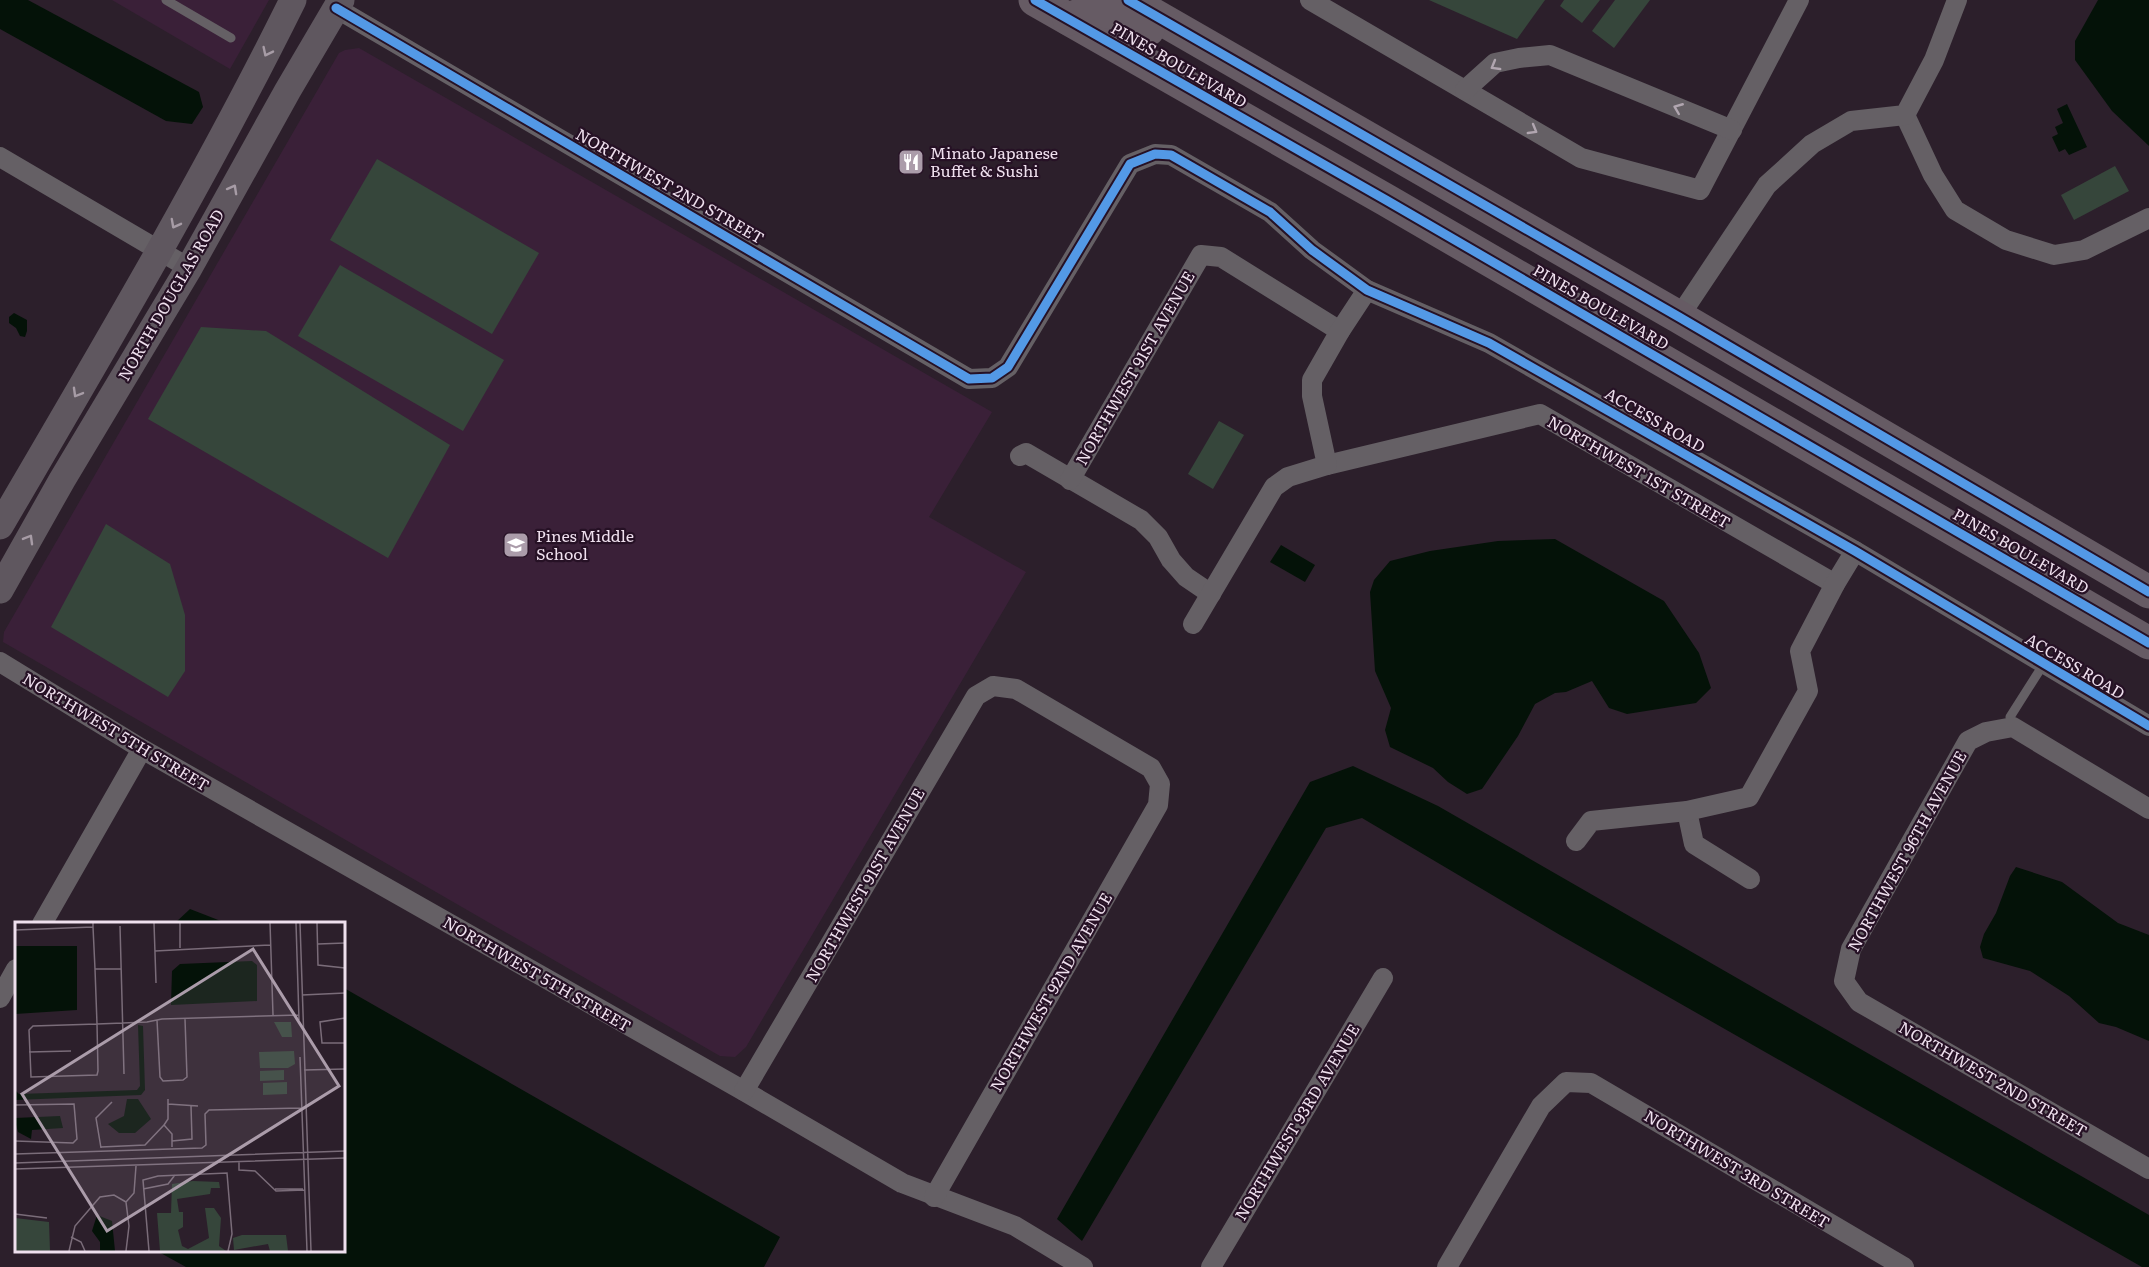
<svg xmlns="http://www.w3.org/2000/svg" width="2149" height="1267" viewBox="0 0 2149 1267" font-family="Literata,serif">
  <rect width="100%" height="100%" fill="#2c1f2b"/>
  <g fill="#3a2038">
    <polygon points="112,0 269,0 230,69"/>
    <polygon points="359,48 992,412 929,517 1026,572 746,1047 735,1057 720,1056 3,642 4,632 339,53 345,50"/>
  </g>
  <g fill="#36463b">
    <polygon points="1429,0 1545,0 1517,39"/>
    <polygon points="1564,0 1600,0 1582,23 1560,6"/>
    <polygon points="1615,0 1650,0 1614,48 1592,31"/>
    <polygon points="377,159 539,253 492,334 330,240"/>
    <polygon points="2115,166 2129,191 2074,220 2061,195"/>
    <polygon points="340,265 504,360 463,431 298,336"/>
    <polygon points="201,327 266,331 450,445 388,558 148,419"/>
    <polygon points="1219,421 1244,435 1213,489 1188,474"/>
    <polygon points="106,524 170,564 185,615 185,671 168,697 51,627"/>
  </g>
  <g fill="#041208">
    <polygon points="0,0 28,0 199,92 203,107 192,124 166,121 0,29"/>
    <polygon points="2098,0 2149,0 2149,146 2112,111 2075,60 2075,41"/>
    <polygon points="2067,104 2087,147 2069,155 2065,149 2059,152 2052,137 2058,134 2055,127 2063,123 2057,109"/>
    <polygon points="14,313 27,320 27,331 25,337 20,336 16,328 9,323 9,317"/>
    <polygon points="1555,539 1664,601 1699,653 1711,688 1696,703 1627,714 1609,708 1592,681 1566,692 1555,693 1535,704 1518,736 1482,789 1467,794 1448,782 1433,768 1390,747 1385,730 1391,708 1375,671 1370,592 1374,580 1390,561 1430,551 1498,541"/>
    <polygon points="1281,545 1315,565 1305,582 1270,562"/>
    <polygon points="1353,766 1438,806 2149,1215 2149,1267 2142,1267 1560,935 1362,818 1326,828 1082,1241 1057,1219 1310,782"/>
    <polygon points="2016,867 2062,882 2118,923 2149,935 2149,1041 2116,1027 2099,1023 2069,996 2030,971 1983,958 1980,947 1984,934 1996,913 2010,876"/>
    <polygon points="190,909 226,923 175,923"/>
    <polygon points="344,988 780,1237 764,1267 186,1267 157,1251 344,1250"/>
  </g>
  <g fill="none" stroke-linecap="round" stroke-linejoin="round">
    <g stroke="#656065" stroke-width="9">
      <polyline points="166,0 231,38"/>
      <polyline points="2010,717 2043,665"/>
    </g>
    <g stroke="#656065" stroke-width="20">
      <polyline points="1310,0 1581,158 1700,190 1799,0"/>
      <polyline points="336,8 969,379 992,378 1008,367 1130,164 1155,154 1171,155 1270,212 1312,250 1367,290 1489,343 1855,551 2149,726"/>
      <polyline points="1465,90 1495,63 1519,58 1550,55 1732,130"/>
      <polyline points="1905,115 1933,175 1955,210 2006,240 2054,255 2084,250 2149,218"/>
      <polyline points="0,157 189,268"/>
      <polyline points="1679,317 1767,185 1812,144 1851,121 1905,115 1934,60 1957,0"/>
      <polyline points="1020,456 1026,453 1141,520 1158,537 1171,560 1186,577 1211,594"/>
      <polyline points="1327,465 1540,414 1835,584"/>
      <polyline points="1070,480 1201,255 1221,257 1340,331"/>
      <polyline points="1193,624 1274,487 1288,477 1327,465 1312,396 1312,380 1340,331 1367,290"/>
      <polyline points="0,662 142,749 744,1091 902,1183 1015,1226 1083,1267"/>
      <polyline points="2149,809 2013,727 1986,732 1968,741 1851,949 1844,981 1859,1002 2149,1169"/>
      <polyline points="1687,811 1694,844 1750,879"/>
      <polyline points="1576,841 1591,821 1687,811 1749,797 1808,691 1800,651 1835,584 1855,551"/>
      <polyline points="42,924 142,749"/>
      <polyline points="0,998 16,969"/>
      <polyline points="744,1091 976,696 993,686 1016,689 1151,768 1160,784 1158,805 934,1197"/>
      <polyline points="1211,1267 1383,978"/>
      <polyline points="1447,1267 1541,1106 1566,1082 1591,1083 1904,1267"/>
    </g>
    <g stroke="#5f575f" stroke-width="27">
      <path d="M0,526C101,353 204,180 293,0"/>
      <polyline points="0,590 62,480 189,268 288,90 341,0"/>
    </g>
    <g stroke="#665b64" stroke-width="33">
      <polyline points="1035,0 1386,200 2149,643"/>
      <polyline points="1128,0 1679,317 2149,592"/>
      <path d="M1069,19C1102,4 1117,12 1148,30"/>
    </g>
    <g stroke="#261125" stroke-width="13">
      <g id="cycleway">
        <polyline points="1035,0 1386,200 2149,643"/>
        <polyline points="1128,0 1679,317 2149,592"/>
        <polyline points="336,8 969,379 992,378 1008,367 1130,164 1155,154 1171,155 1270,212 1312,250 1367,290 1489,343 1855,551 2149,726"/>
      </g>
    </g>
    <use href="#cycleway" stroke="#5399e6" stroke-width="9"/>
  </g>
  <defs><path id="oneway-chevron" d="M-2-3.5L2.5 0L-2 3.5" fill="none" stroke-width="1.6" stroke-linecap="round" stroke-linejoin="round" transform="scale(1.5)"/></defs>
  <g stroke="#a79ca6">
    <use href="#oneway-chevron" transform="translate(267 52) rotate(116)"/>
    <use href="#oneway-chevron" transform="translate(233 189) rotate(-61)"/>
    <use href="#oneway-chevron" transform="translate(175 224) rotate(118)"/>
    <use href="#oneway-chevron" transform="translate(77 393) rotate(120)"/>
    <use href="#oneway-chevron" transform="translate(29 539) rotate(-60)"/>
  </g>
  <g stroke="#b1a6b0">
    <use href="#oneway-chevron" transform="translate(1495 66) rotate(150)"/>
    <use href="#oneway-chevron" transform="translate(1678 108) rotate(-158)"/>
    <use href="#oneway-chevron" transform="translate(1533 130) rotate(30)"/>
  </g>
  <defs>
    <g id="restaurant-square" transform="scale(1.35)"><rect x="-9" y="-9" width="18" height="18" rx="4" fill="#ab9caa" stroke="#261125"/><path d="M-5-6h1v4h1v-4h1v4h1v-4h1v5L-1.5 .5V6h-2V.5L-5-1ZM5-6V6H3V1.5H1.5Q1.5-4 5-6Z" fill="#fff"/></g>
    <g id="school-square" transform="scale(1.35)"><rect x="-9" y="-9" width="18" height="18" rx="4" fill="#ab9caa" stroke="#261125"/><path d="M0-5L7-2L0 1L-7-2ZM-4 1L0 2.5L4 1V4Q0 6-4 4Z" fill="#fff"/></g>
  </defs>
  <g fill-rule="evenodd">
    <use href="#restaurant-square" x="911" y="162"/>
    <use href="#school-square" x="516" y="545"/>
  </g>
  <g text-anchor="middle" stroke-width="4.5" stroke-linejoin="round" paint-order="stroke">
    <g font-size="16" fill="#efe0ee" stroke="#261125">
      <text transform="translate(1179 65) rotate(30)" y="6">PINES BOULEVARD</text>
      <text transform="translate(670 186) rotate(30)" y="6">NORTHWEST 2ND STREET</text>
      <text transform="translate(171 295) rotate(-60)" y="6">NORTH DOUGLAS ROAD</text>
      <text transform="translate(1601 307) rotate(30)" y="6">PINES BOULEVARD</text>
      <text transform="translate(1135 368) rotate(-60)" y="6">NORTHWEST 91ST AVENUE</text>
      <text transform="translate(1655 420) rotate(30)" y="6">ACCESS ROAD</text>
      <text transform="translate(1639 472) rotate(30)" y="6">NORTHWEST 1ST STREET</text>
      <text transform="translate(2021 551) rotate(30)" y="6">PINES BOULEVARD</text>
      <text transform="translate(2075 666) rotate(31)" y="6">ACCESS ROAD</text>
      <text transform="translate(116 732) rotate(31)" y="6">NORTHWEST 5TH STREET</text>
      <text transform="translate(1907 851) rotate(-61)" y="6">NORTHWEST 96TH AVENUE</text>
      <text transform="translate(865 885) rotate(-60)" y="6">NORTHWEST 91ST AVENUE</text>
      <text transform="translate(537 974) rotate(30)" y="6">NORTHWEST 5TH STREET</text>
      <text transform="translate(1051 992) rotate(-60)" y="6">NORTHWEST 92ND AVENUE</text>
      <text transform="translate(1993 1079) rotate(30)" y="6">NORTHWEST 2ND STREET</text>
      <text transform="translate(1297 1122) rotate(-59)" y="6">NORTHWEST 93RD AVENUE</text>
      <text transform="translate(1737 1169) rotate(31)" y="6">NORTHWEST 3RD STREET</text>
    </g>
    <g font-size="16" fill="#efe0ee" stroke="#261125" text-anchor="start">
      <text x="930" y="159">Minato Japanese<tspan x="930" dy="18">Buffet &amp; Sushi</tspan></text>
      <text x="536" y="542">Pines Middle<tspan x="536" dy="18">School</tspan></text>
    </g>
  </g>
  <g transform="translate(15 922)">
    <rect width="330" height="330" fill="#2c1f2b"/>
    <path d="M259,100H276L277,115H267ZM279,129L280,142L273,146H245L244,130ZM269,148V158L245,159V149ZM272,160V172L248,173V161ZM178,259L204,260L205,266H196L195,272L162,277L164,290H168V305L163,308L167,324L173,327L194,316L190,286H199L206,296L204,324L211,329H145L142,291H156L157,262ZM0,296L34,300L35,329H1ZM227,313H271L273,329H255L253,322L219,328L218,316Z" fill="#36463b"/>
    <path d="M0,24H62V88L0,92ZM237,39L242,43V79L156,83L157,49L165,42ZM123,103L128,104L130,168L126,173L0,178V168L4,172L122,168L125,164ZM112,177H123L136,197L120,211H104L93,202L109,194ZM45,194L48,206L17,208L16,217L3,210L0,199V196ZM82,293L97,299L100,329H85V320L77,309Z" fill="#041208"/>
    <path fill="none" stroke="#7a6c79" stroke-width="1.5" d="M78,1V5L80,47L82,102L83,149L82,153L16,155L14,108L18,104L82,102L108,101L132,100L147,97L284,93M139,1L141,61M165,1V26M255,1L258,93M281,1L284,98M285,1L296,329M302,1L303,43L330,46M105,4L109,152M0,8L78,5M303,22L330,21M140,29L255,23M80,47H106M287,73L330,71M330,96L305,100L307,121H330M142,98L145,155L148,159L168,158L172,155L170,97M14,130L56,129M285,135L292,329M289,148L330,147M153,177V197L149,203L157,212V225M153,182L183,184M0,183L59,182L62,217L58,221L0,219M157,219L177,217L176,184M86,225L130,223L149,203M86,226L81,196L97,180M0,232L187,226L191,223L190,192L194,188L287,186M224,240V248L240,249L261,269L290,268M0,241L330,229M0,247L330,236M128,267L153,262L160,253M260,267H288M0,292L32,296M330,307V328M56,315L66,320L70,329M54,329L60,304L85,275L99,273L111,280M111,329L114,304L111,280L119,271L121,244M134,329L128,258L143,254L212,251L217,312L213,329"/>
    <path fill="#ab9caa" fill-opacity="0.15" stroke="#ab9caa" stroke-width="3" d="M238,27L324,164L92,309L7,172Z"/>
    <rect width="330" height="330" fill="none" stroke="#efe0ee" stroke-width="3"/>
  </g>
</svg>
